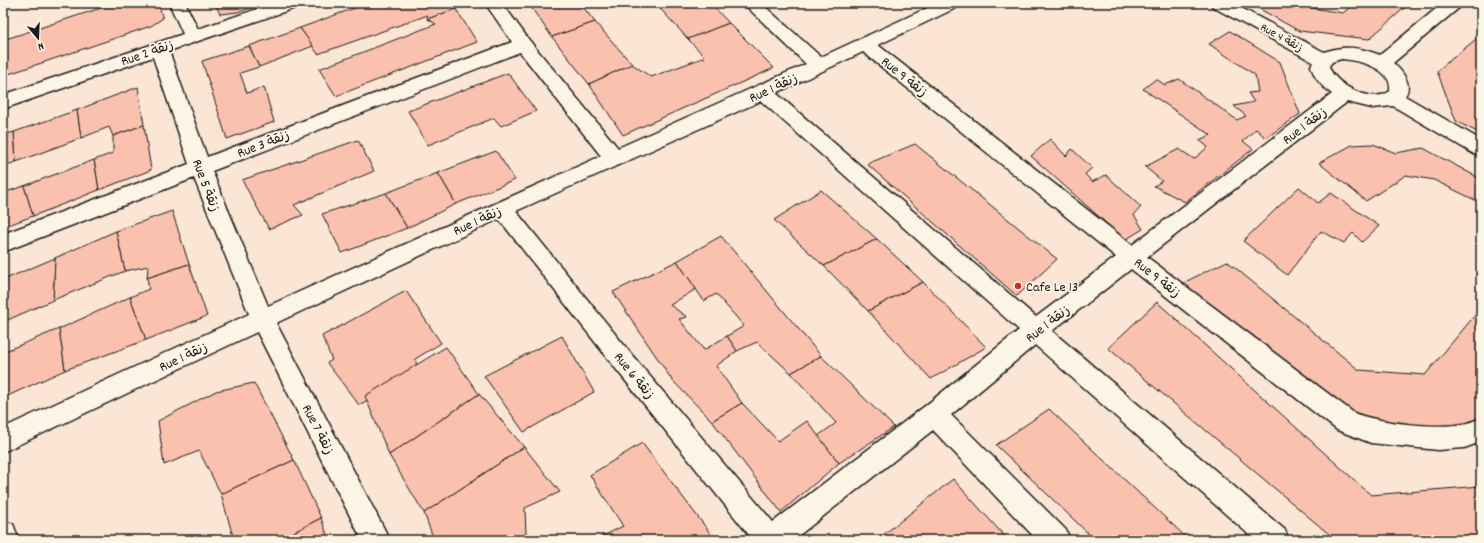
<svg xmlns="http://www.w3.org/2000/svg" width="1484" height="543" viewBox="0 0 1484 543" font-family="Dekko,'Playpen Sans Arabic',sans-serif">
  <rect width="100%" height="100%" fill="#fbe5d5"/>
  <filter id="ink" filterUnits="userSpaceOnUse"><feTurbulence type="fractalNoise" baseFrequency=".025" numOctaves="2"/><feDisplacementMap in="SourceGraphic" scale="8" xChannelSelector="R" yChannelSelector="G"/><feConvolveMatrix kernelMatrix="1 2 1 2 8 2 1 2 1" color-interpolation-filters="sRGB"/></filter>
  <g filter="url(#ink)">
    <g fill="#fac1af" stroke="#1c1c1c">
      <polygon points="116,3 158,3 163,18 151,26 3,76 3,40"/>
      <polygon points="215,3 266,3 238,12 220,14"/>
      <polygon points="368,3 452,3 456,9 427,19 428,15 318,54 300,28"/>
      <polygon points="528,3 580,3 595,22 552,37"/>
      <polygon points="655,3 710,3 729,23 688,39"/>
      <polygon points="1249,3 1290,3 1294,5 1343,13 1355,3 1410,3 1369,39 1299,31"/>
      <polygon points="456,9 477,42 336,96 319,69 436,24 427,19"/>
      <polygon points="595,22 632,64 589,84 552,37"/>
      <polygon points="729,23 774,68 623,135 589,84 632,64 651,77 705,57 688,39"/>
      <polygon points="300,28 313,46 259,67 249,46"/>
      <polygon points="1230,31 1280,62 1300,114 1266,138 1256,129 1243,141 1253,149 1185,202 1154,186 1162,181 1145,167 1179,149 1194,159 1208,147 1199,140 1211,135 1143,89 1156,79 1165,85 1179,79 1237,120 1246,116 1234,106 1254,102 1248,93 1258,92 1255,75 1209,44"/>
      <polygon points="1481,35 1481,96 1480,97 1481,99 1481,134 1456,121 1437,71"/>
      <polygon points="249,46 259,67 240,73 247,93 264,87 274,122 227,139 202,61"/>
      <polygon points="508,73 536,111 501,126 494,118 428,145 408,111"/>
      <polygon points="138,87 144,125 113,136 109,127 81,138 77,110"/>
      <polygon points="77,110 81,138 16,162 14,132"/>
      <polygon points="144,125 151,170 99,190 94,160 113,153 113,136"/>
      <polygon points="14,132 16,162 3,166 3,135"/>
      <polygon points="1050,139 1066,156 1072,149 1092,168 1085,174 1092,182 1106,175 1141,207 1134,215 1143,229 1125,240 1031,156"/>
      <polygon points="358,140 374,171 294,205 303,215 269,229 242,180"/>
      <polygon points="915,144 1057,259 1017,296 867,164"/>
      <polygon points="1373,144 1396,153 1423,148 1481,179 1481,203 1434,180 1406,175 1366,201 1319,163 1352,145"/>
      <polygon points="496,151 515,180 456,204 438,173"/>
      <polygon points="94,160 99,190 33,216 24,186"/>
      <polygon points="438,173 456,204 407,228 386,193"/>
      <polygon points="24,186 33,216 3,227 3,193"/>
      <polygon points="1299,187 1318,203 1331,193 1379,226 1362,242 1353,233 1344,243 1321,231 1287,275 1243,241"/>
      <polygon points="821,190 877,239 824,266 774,220"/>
      <polygon points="386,193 407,228 342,253 322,214"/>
      <polygon points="172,211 189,264 147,278 148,266 125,271 116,231"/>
      <polygon points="116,231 125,271 53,300 55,258"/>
      <polygon points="721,236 821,356 791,373 757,342 737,351 727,336 744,326 716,294 704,301 677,261"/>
      <polygon points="877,239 923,282 868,311 824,266"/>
      <polygon points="55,258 53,300 3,322 3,280"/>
      <polygon points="677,261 696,289 670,305 687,317 679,319 704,350 727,336 737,351 716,366 742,403 712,421 672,380 613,292"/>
      <polygon points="1227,261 1359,370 1425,375 1481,308 1481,421 1477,426 1379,426 1325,396 1181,284"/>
      <polygon points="189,264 207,316 146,340 130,297 149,289 147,278"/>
      <polygon points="923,282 986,347 931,379 868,311"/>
      <polygon points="406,291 441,343 415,359 419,371 359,405 327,363 332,360 322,336"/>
      <polygon points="130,297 146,340 65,370 59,329"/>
      <polygon points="1157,302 1371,495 1481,486 1481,540 1336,540 1108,348"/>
      <polygon points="59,329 65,370 3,398 3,352"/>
      <polygon points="562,336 594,392 524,432 484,376"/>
      <polygon points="446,347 479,394 389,455 365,396"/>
      <polygon points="821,356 894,427 839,463 818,436 836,423 791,373"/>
      <polygon points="254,383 294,460 221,494 199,451 164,465 158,421 216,391"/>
      <polygon points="479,394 524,447 424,513 389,455"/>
      <polygon points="742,403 778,441 807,421 839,463 781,512 712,421"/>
      <polygon points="1049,409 1189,540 1095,540 996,445"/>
      <polygon points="642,443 710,533 710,540 595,540 623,526 590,475"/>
      <polygon points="524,447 560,492 525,508 526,535 517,540 434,540 424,513"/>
      <polygon points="294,460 321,518 279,540 234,540 221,494"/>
      <polygon points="953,479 1008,540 877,540"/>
      <polygon points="321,518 329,540 279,540"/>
    </g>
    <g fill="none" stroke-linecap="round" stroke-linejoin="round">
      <g stroke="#1c1c1c" stroke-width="3">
        <g id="minor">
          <path d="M169,3H185L198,29L275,3H300L298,7L169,51L207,157L512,42L485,3H502L529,40L618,148L806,64L743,3H761L821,57L938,3H960L958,7L878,45L1132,245L1332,94C1321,86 1314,78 1311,66L1313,62L1213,7L1211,3H1232L1324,52C1344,45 1360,47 1380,55L1443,3H1462L1460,7L1393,63C1403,72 1413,84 1405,96L1481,140V156L1474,154L1393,106L1372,108L1347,102L1147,257L1354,413C1380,423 1436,429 1464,424C1469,423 1475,420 1481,418V442L1464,448L1438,450L1371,443L1337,430L1131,269L1052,331L1285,530L1289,540H1255L1035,345L951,415L1066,530L1070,540H1037L933,430L793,540H753L616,369L499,219L276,323L390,540H362L257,332L3,452V428L249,314L194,178L3,252V234L189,164L153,57L3,109V95L183,34ZM520,52L601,156L268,306L212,171ZM863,52L1116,257L1036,317L776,93ZM1341,59C1358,60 1393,68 1390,91C1373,105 1334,85 1329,66L1332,62ZM761,101L1019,330L925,406L773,522L632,355L516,211Z"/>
          <polygon points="3,521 13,524 19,540 3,540"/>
        </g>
      </g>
      <use href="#minor" fill="#fcf5e5" fill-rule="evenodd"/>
    </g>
  </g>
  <circle fill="#c8321e" stroke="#fcf5e5" stroke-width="1.5" cx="1018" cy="286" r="4"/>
  <g text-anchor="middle" stroke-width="3.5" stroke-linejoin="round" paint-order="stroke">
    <g font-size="12" fill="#1c1c1c" stroke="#fcf5e5">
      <text transform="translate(1282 37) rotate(29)" y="4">Rue 4 زنقة</text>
    </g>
    <g font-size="14" fill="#1c1c1c" stroke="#fcf5e5">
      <text transform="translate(147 52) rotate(-19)" y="5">Rue 2 زنقة</text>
      <text transform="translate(905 76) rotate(39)" y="5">Rue 9 زنقة</text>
      <text transform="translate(773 87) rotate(-25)" y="5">Rue 1 زنقة</text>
      <text transform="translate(1304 125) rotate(-38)" y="5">Rue 1 زنقة</text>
      <text transform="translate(263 143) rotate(-21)" y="5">Rue 3 زنقة</text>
      <text transform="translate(207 185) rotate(69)" y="5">Rue 5 زنقة</text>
      <text transform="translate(477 220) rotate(-25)" y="5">Rue 1 زنقة</text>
      <text transform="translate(1158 277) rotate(38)" y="5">Rue 9 زنقة</text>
      <text transform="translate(1047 323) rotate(-38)" y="5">Rue 1 زنقة</text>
      <text transform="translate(183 356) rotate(-25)" y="5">Rue 1 زنقة</text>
      <text transform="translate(635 375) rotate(51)" y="5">Rue 6 زنقة</text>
      <text transform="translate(319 429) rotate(63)" y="5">Rue 7 زنقة</text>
    </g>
    <g font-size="14" fill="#1c1c1c" stroke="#fcf5e5" text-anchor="start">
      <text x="1026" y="291">Cafe Le 13</text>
    </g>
  </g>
  <rect width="1484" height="543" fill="none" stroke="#fcf5e5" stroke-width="16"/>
  <rect x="8" y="8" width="1468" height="527" fill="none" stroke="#1c1c1c" stroke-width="1.5" filter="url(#ink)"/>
  <g transform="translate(38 38) rotate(161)" stroke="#fcf5e5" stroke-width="3" paint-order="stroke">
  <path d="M0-3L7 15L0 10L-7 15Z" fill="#1c1c1c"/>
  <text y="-6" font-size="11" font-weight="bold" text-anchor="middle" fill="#1c1c1c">N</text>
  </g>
</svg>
